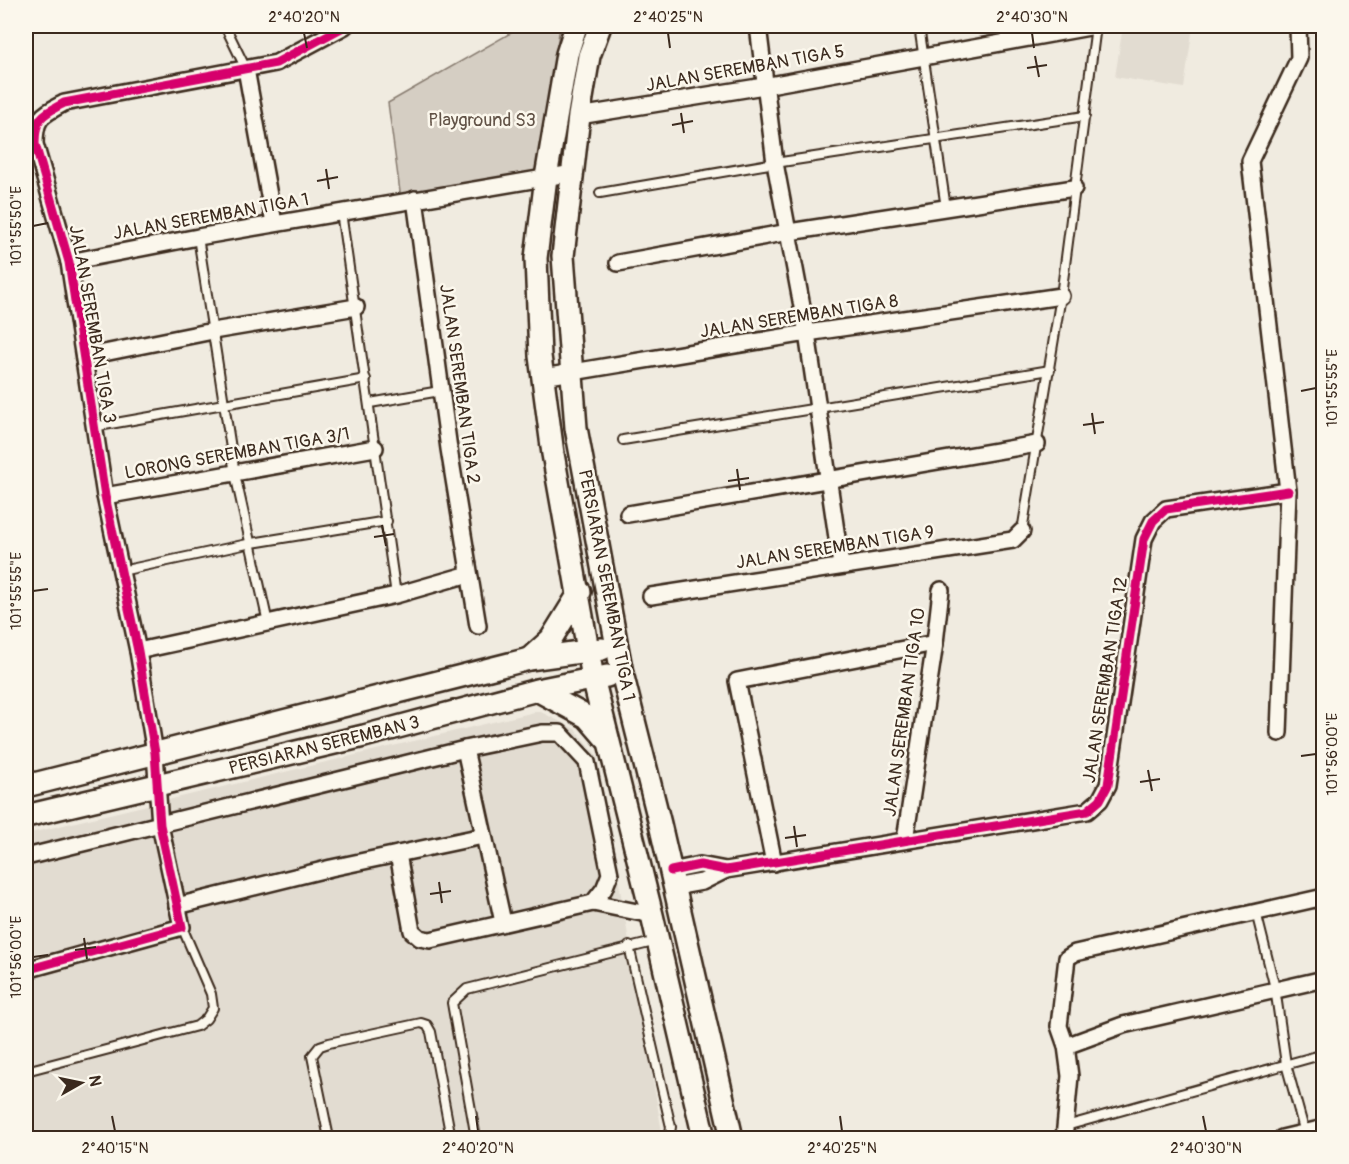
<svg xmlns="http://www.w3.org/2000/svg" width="1349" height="1164" viewBox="0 0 1349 1164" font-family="Pangolin,sans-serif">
  <rect width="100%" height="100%" fill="#f0ebe0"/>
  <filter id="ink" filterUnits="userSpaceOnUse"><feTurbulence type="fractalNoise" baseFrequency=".0167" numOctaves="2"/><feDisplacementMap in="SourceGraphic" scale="12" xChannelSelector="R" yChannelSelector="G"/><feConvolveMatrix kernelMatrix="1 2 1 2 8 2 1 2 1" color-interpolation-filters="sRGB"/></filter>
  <g filter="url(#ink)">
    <g fill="#e2dcd1">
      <polygon points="1123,26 1193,26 1184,88 1115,77"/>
      <polygon points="539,711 575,729 597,756 663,1138 26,1138 26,834"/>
    </g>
    <polygon fill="#d5cec3" stroke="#887c70" stroke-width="1.5" points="523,26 560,26 538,172 401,199 388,103"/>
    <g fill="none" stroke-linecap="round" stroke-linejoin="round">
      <g stroke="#3b2a1e" stroke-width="12">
        <g id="lane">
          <polyline points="225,26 246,69"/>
          <polyline points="919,26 946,208"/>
          <polyline points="600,193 775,163 1085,116"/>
          <polyline points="341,212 396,595"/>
          <polyline points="198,237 235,474 268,623"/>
          <polyline points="370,403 440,391"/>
          <polyline points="93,427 366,379"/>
          <polyline points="623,440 1050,370"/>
          <polyline points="1022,531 1061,296 1096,26"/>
          <polyline points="121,571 252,543 387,521"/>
          <polyline points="1256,912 1275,988 1286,1064 1305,1133"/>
          <polyline points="629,946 671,1127 669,1138"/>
          <polyline points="26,1071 197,1026 206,1019 213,1008 211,994 182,927"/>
          <polyline points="1066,1126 1324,1054"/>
          <polyline points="329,1138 312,1056 320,1046 329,1043 421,1023 427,1025 431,1032 451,1138"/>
          <polyline points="476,1138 452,1003 467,989 657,941"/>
        </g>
      </g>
      <g stroke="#3b2a1e" stroke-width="20">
        <g id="street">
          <polyline points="758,26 775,163 807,333 841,565"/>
          <polyline points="246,69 274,223"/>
          <polyline points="579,116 764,86 1095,26"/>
          <polyline points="415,199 449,449 478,626"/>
          <polyline points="69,262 198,237 573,173"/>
          <polyline points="618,263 789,232 1074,188"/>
          <polyline points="84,357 213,331 356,307"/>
          <polyline points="543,377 807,333 1061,296"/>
          <polyline points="105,496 375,448"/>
          <polyline points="628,514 1037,444"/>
          <polyline points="651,596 1013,540 1022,531"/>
          <polyline points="138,651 396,595 469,574"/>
          <polyline points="1279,733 1288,491 1250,161 1299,58 1298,26"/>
          <polyline points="465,749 503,922"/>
          <polyline points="905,840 935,643 941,590"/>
          <polyline points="398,854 412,931 420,938 430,940 593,903 652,915"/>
          <polyline points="26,857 465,749 542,733 560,733 587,762 610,874 604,889 593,903"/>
          <polyline points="774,863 737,681 935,643"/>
          <polyline points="671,871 700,865 726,870 1087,811 1100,800 1108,785 1144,539 1153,521 1166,509 1288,491"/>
          <polyline points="674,887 702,882 726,870"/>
          <polyline points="177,906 331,868 483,836"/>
          <path d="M26,970L182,927L160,825L155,753L138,651L105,496L69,262L35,144C35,117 42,115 64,103L276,63L345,26"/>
          <polyline points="1066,1046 1123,1025 1324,979"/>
          <polyline points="1064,1138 1070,1076 1066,1046 1059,1026 1067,958 1075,953 1324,897"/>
          <polyline points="1282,1138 1324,1128"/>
        </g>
      </g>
      <g stroke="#3b2a1e" stroke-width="26">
        <g id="secondary">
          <polyline points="576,26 567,54 546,177 536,258 540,356 553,454 593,678 652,915 704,1138"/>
          <polyline points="600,26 589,56 579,116 563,256 576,428 622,673 660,824 732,1138"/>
          <polyline points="529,659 551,639 580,592"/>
          <polyline points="537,690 587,717 606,739"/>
          <polyline points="26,786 529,659 602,649"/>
          <polyline points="26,816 364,736 537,690 607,676"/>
        </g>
      </g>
      <use href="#lane" stroke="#fbf7ec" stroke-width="8"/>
      <use href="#street" stroke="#fbf7ec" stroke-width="15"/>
      <use href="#secondary" stroke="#fbf7ec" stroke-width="21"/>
      <g stroke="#fbf7ec" stroke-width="13">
        <g id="cycleway">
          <polyline points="671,871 700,865 726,870 1087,811 1100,800 1108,785 1144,539 1153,521 1166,509 1288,491"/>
          <path d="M26,970L182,927L160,825L155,753L138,651L105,496L69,262L35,144C35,117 42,115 64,103L276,63L345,26"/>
        </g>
      </g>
      <use href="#cycleway" stroke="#d6006c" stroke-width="9"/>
    </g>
  </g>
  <path fill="none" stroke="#3b2a1e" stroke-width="2" d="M304,33L307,48M668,33L670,48M1032,33L1034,48M1035,56L1039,77M1027,68L1047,65M681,113L684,133M672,125L693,121M326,169L329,189M317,181L338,177M33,226L48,223M1301,391L1316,388M1092,413L1095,434M1083,425L1104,422M737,469L740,490M728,481L749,478M382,525L386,546M374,537L394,534M33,591L48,589M1301,756L1316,754M1148,770L1152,791M1140,782L1160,779M794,826L797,847M785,838L806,835M439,882L442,903M430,894L451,891M84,938L87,959M75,950L96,947M33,957L48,955M112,1116L115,1131M476,1116L478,1131M840,1116L842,1131M1203,1116L1206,1131"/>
  <g text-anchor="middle" stroke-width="5" stroke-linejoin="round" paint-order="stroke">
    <g font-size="18" fill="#3b2a1e" stroke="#fbf7ec">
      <text transform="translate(745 68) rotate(-10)" y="6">JALAN SEREMBAN TIGA 5</text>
      <text transform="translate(211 216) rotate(-10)" y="6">JALAN SEREMBAN TIGA 1</text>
      <text transform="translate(799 316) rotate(-9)" y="6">JALAN SEREMBAN TIGA 8</text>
      <text transform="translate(93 324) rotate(80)" y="6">JALAN SEREMBAN TIGA 3</text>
      <text transform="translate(460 384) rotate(82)" y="6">JALAN SEREMBAN TIGA 2</text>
      <text transform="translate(237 453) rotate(-10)" y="6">LORONG SEREMBAN TIGA 3/1</text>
      <text transform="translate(835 547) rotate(-9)" y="6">JALAN SEREMBAN TIGA 9</text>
      <text transform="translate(607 585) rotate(79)" y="6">PERSIARAN SEREMBAN TIGA 1</text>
      <text transform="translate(1105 680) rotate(-81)" y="6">JALAN SEREMBAN TIGA 12</text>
      <text transform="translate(904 712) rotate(-82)" y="6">JALAN SEREMBAN TIGA 10</text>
      <text transform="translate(324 745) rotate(-14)" y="6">PERSIARAN SEREMBAN 3</text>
    </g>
    <g font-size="18" fill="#625347" stroke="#fbf7ec">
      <text x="482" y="126">Playground S3</text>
    </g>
  </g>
  <rect width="1349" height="1164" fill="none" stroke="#fbf7ec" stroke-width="66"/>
  <g transform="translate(81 1083) rotate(81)" stroke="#fbf7ec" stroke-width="4.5" paint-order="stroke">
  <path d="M0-4.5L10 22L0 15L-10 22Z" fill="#3b2a1e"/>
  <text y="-9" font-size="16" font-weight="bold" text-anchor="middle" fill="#3b2a1e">N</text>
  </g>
  <rect x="33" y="33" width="1283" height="1098" fill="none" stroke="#3b2a1e" stroke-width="2"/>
  <g font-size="15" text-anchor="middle" fill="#3b2a1e">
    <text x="304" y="22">2°40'20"N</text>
    <text x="668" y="22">2°40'25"N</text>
    <text x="1032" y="22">2°40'30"N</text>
    <text transform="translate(16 226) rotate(-90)" y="5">101°55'50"E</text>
    <text transform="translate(1332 388) rotate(-90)" y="5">101°55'55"E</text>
    <text transform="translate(16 591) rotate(-90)" y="5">101°55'55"E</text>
    <text transform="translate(1332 754) rotate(-90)" y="5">101°56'00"E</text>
    <text transform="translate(16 957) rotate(-90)" y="5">101°56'00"E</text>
    <text x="115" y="1153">2°40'15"N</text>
    <text x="478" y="1153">2°40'20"N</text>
    <text x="842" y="1153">2°40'25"N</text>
    <text x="1206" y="1153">2°40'30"N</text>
  </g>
</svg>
